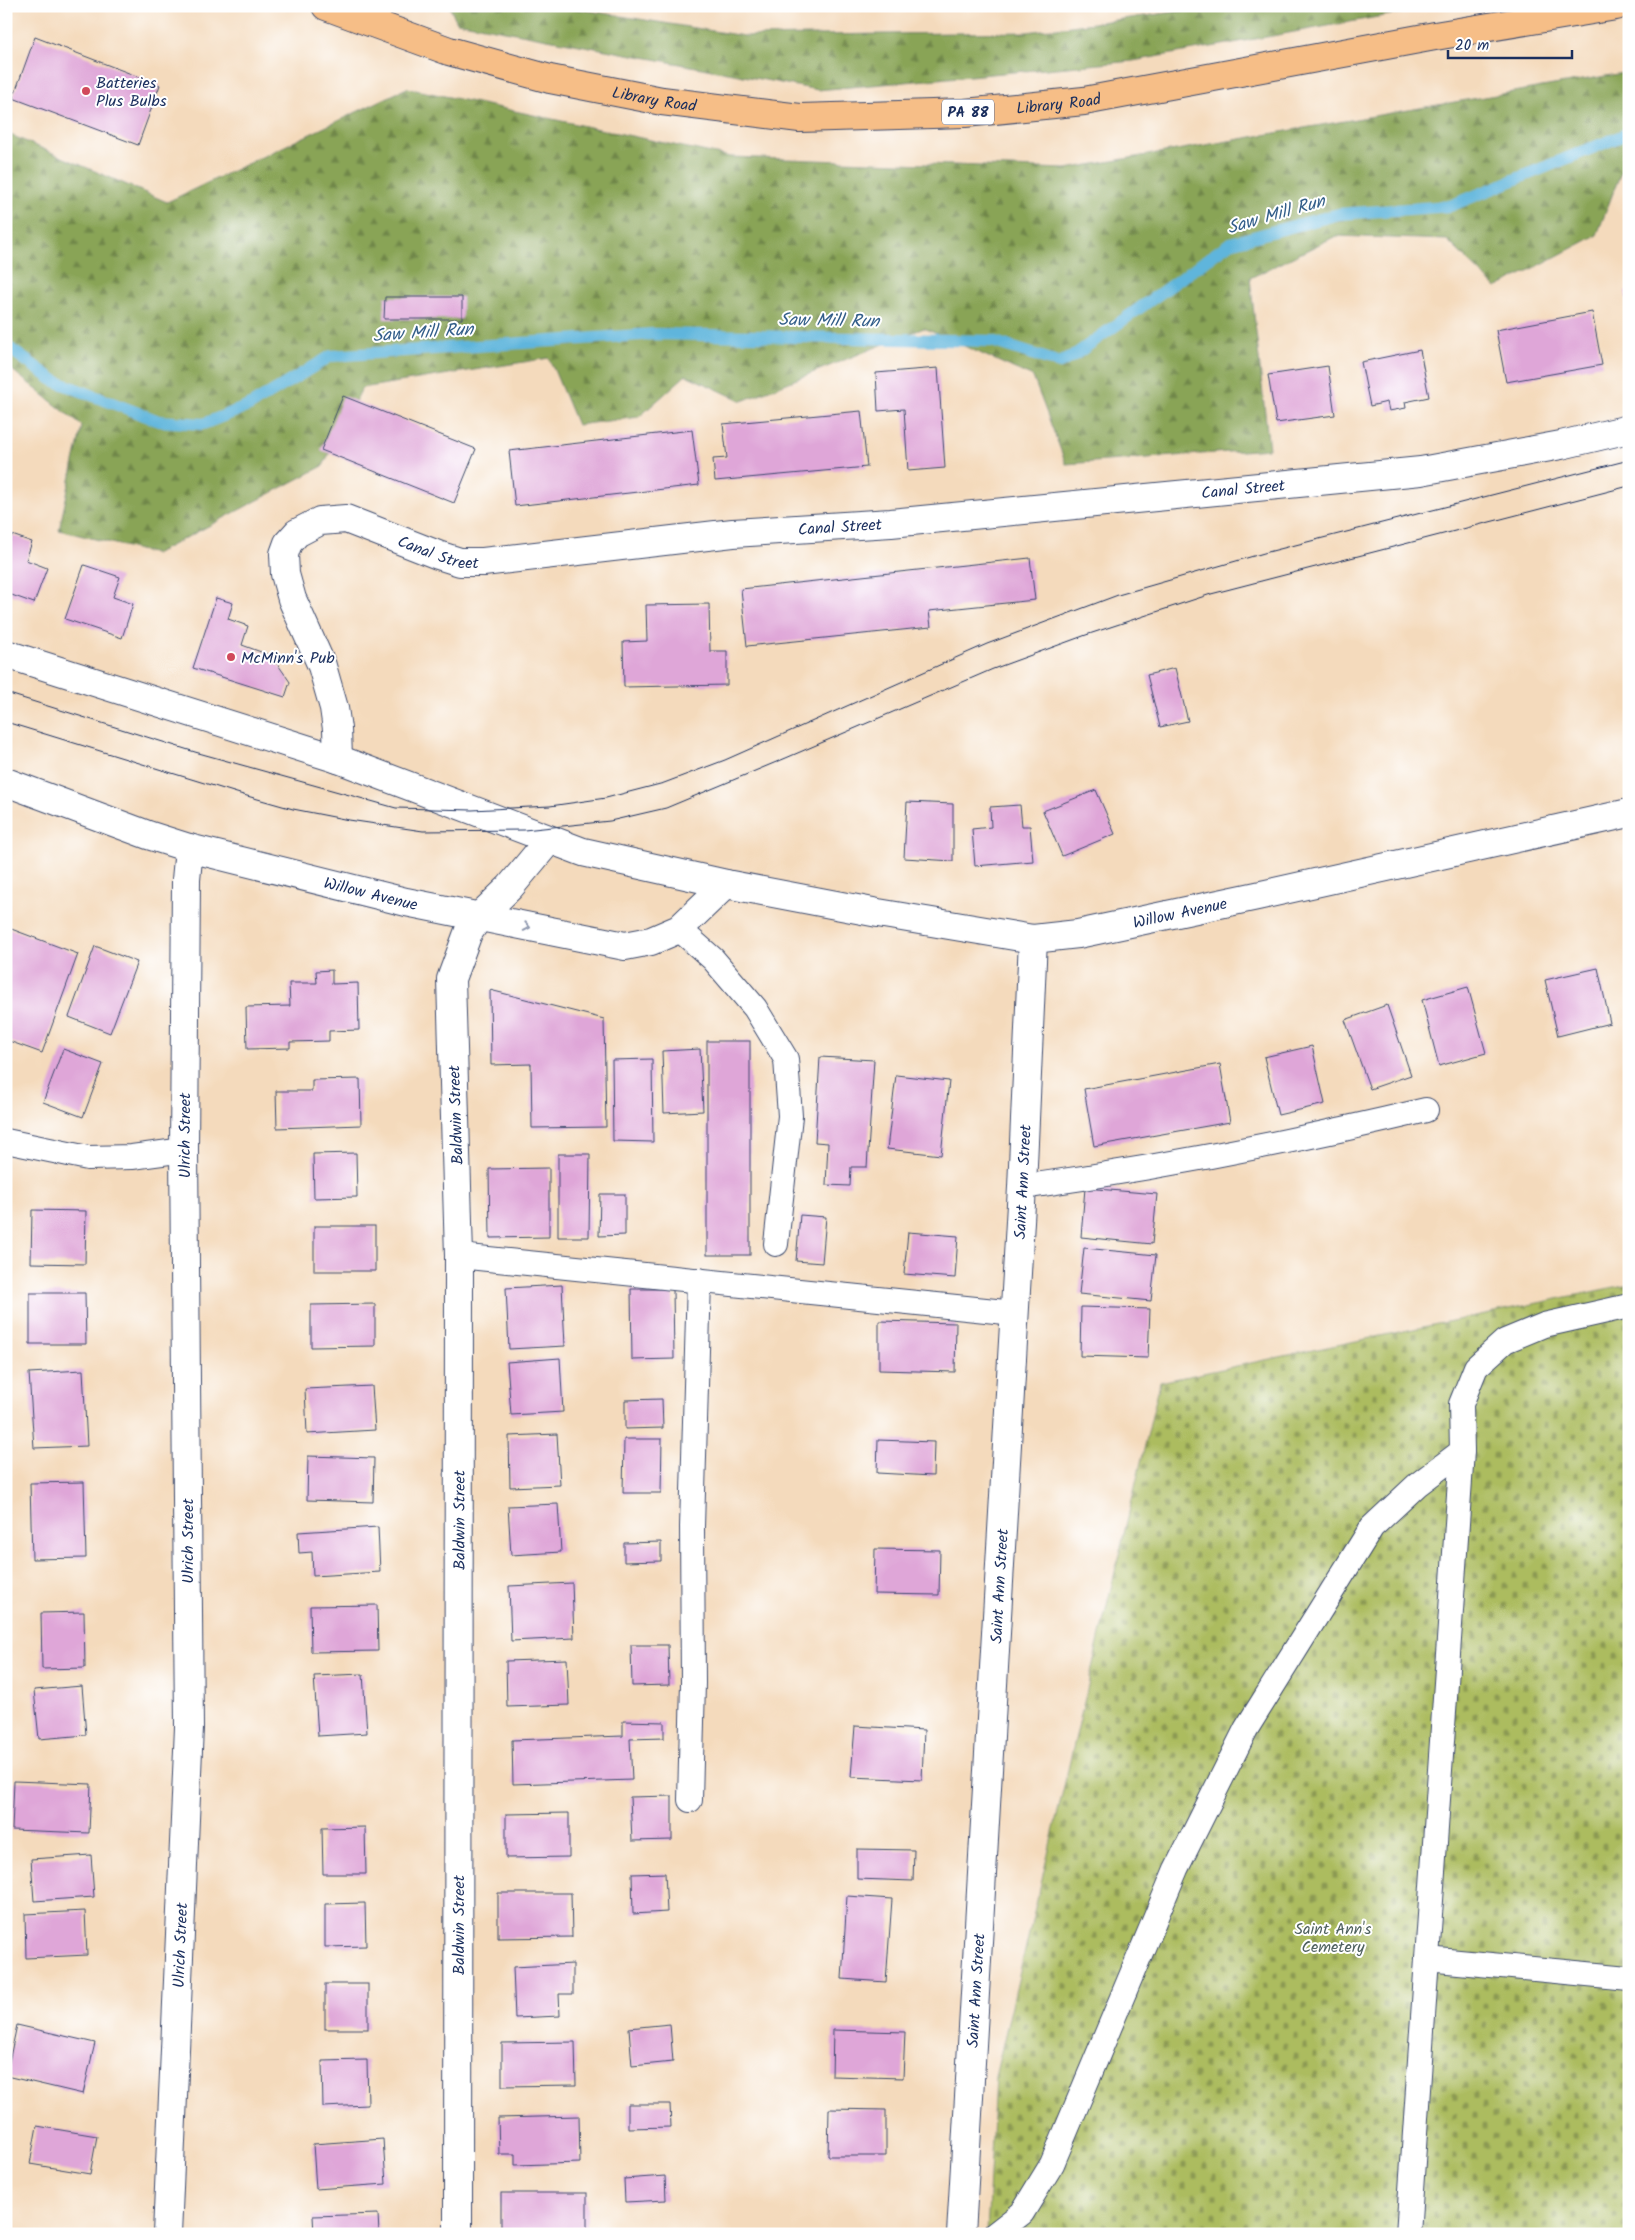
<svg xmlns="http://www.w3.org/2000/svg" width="1635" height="2240" viewBox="0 0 1635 2240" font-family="Kalam,sans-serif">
  <defs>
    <pattern id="forest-firs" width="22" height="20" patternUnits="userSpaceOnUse" patternTransform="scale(1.25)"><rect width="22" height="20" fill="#89a456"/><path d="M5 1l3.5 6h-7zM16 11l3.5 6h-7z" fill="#6f864a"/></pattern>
    <pattern id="cemetery-stones" width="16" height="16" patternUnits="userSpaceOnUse" patternTransform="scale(1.25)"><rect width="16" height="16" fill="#acbc5f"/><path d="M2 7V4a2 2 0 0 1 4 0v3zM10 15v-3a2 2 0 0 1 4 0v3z" fill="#8b9952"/></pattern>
  </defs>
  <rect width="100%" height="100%" fill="#fff"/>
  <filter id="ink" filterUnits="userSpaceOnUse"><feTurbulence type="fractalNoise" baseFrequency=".02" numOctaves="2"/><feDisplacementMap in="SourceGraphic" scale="10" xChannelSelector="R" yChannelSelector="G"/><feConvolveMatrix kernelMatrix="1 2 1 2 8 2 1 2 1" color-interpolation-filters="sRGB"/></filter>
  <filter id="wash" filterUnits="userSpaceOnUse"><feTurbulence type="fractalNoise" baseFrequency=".0096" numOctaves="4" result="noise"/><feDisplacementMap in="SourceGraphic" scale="20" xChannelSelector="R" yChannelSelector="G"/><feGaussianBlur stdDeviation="1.12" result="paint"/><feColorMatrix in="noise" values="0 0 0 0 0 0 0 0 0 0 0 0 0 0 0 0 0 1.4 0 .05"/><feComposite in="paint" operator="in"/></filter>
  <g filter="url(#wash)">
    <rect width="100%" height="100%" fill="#f4dabc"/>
    <g fill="url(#forest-firs)" stroke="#526a5a">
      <polygon points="449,6 559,6 744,36 1027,32 1218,6 1439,6 1133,61 818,90 457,22"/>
      <polygon points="1629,72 1629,151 1597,235 1496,288 1447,240 1336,236 1250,278 1269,449 1066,464 1033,377 924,328 742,401 686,375 639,417 577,425 549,358 362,388 323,466 155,554 59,530 82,426 6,365 6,133 167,202 407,88 730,157 1066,169"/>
    </g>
    <polygon fill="url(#cemetery-stones)" stroke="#64765e" points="1629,1284 1629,2234 987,2234 995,2077 1160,1382"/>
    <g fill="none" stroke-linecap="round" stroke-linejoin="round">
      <polyline stroke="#5fb5dc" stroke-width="12" points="6,346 55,381 159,421 203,424 249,406 331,356 654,334 992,341 1060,363 1076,354 1230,243 1339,214 1450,206 1624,135 1629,135"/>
    </g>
    <g id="blocks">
      <g fill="#dfa6d8">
        <polygon points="35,37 160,85 138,145 13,98"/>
        <polygon points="1629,291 1629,304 1628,304 1625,292"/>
        <polygon points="385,297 462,297 462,319 384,319"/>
        <polygon points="1592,312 1602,365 1506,382 1496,330"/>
        <polygon points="1420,350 1429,397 1405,402 1406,408 1389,411 1387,402 1370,406 1361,362"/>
        <polygon points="1328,366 1335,415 1276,423 1268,375"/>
        <polygon points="938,368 945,468 908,471 904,409 878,411 876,373"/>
        <polygon points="343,396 476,449 454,503 321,450"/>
        <polygon points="861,411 867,467 715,481 713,459 727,458 723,424"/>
        <polygon points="692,430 699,485 515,506 509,451"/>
        <polygon points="12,535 32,542 26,560 47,568 34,603 6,593 6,549"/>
        <polygon points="1030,558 1035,600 929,611 931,627 747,646 741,589"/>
        <polygon points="84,565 120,577 113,597 133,604 122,638 65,619"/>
        <polygon points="216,598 233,603 228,619 248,626 242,645 272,656 290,682 285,697 193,668"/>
        <polygon points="709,604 710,651 727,651 727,685 624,687 623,642 647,641 646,605"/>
        <polygon points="1175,668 1188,721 1160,727 1147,675"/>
        <polygon points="1096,790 1115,834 1062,856 1043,811"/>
        <polygon points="907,802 953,804 953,861 904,858"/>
        <polygon points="1020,805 1022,826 1030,826 1033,861 975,866 972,829 991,827 990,807"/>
        <polygon points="6,927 78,954 42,1053 6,1040"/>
        <polygon points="95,946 137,962 110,1033 69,1017"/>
        <polygon points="1598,968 1610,1023 1558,1036 1545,980"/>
        <polygon points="332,970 332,984 358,983 359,1030 329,1031 329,1041 290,1042 290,1048 247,1049 246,1007 290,1006 289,983 317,983 316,971"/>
        <polygon points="1468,987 1486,1053 1439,1066 1422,1000"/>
        <polygon points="490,990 604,1019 606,1127 532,1128 531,1064 491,1065"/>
        <polygon points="1387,1005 1411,1075 1370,1089 1345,1020"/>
        <rect x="707" y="1041" width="43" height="214"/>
        <polygon points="1312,1046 1325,1104 1278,1115 1264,1057"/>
        <polygon points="63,1049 103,1064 83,1117 43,1102"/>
        <polygon points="700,1049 703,1111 664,1113 662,1051"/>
        <polygon points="820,1057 874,1060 867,1167 851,1167 850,1186 826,1185 828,1143 815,1142"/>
        <polygon points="652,1059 653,1142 613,1141 612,1060"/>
        <polygon points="1220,1064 1230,1122 1094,1146 1084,1089"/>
        <polygon points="896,1075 949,1081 941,1155 887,1149"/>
        <polygon points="360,1079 361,1125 277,1128 276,1091 312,1091 312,1080"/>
        <polygon points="356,1153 357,1197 314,1198 313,1154"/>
        <polygon points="558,1154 590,1154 589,1237 558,1237"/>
        <polygon points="549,1168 549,1237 490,1238 489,1169"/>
        <polygon points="1085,1188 1157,1194 1152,1244 1081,1237"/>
        <polygon points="600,1194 625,1194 625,1235 599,1236"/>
        <polygon points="32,1210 86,1211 85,1264 31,1263"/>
        <polygon points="800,1215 826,1217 822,1263 796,1261"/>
        <rect x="314" y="1226" width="61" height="45"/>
        <polygon points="908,1232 958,1236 955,1278 904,1274"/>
        <polygon points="1084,1248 1156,1255 1151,1301 1079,1294"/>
        <polygon points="562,1285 565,1346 509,1349 506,1288"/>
        <polygon points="631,1289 673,1289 674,1359 632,1360"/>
        <polygon points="30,1293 85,1293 86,1344 30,1344"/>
        <polygon points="375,1304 375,1346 311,1347 311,1305"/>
        <polygon points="1081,1307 1150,1309 1148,1358 1080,1356"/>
        <polygon points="879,1321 956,1323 955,1372 879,1370"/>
        <polygon points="560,1358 563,1412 511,1415 507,1362"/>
        <polygon points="83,1370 87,1446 34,1448 29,1373"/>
        <polygon points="372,1386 375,1430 307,1434 305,1389"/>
        <polygon points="662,1399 663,1428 625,1429 625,1400"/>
        <polygon points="557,1434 560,1485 510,1487 509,1436"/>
        <polygon points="624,1439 662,1439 661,1493 623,1493"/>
        <polygon points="878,1440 934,1442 933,1476 877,1473"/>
        <polygon points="308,1456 374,1458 373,1502 307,1500"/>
        <polygon points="84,1482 86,1558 32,1559 30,1483"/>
        <polygon points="558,1504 561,1552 511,1555 508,1506"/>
        <polygon points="378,1527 380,1572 313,1576 312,1552 299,1553 298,1532"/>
        <polygon points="661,1542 661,1561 624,1562 624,1543"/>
        <polygon points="875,1549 940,1550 939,1595 874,1594"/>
        <polygon points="572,1583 574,1638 511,1641 509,1586"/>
        <polygon points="377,1605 378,1651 311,1652 310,1606"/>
        <polygon points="84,1612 85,1668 42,1669 41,1613"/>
        <polygon points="631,1645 668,1645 669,1685 632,1686"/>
        <polygon points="567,1659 569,1705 507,1707 506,1661"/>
        <polygon points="363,1674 367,1733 318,1736 314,1676"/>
        <polygon points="82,1686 86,1735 39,1739 34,1690"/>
        <polygon points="623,1721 664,1722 664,1738 630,1739 632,1780 513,1784 512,1740 623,1736"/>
        <polygon points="855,1726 924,1730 922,1780 851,1777"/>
        <polygon points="14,1781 91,1784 89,1833 12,1830"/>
        <polygon points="672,1796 672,1840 632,1841 630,1797"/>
        <polygon points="569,1813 569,1857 506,1858 506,1814"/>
        <polygon points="365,1827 366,1874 323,1874 322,1828"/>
        <polygon points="857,1849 914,1850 913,1881 857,1879"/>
        <polygon points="91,1855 94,1897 34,1901 31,1859"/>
        <polygon points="665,1873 667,1912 633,1914 632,1874"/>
        <polygon points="498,1893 571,1893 572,1937 498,1938"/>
        <polygon points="847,1896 892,1899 886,1982 842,1979"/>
        <polygon points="365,1903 366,1946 325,1947 325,1904"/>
        <polygon points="85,1911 87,1955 26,1958 25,1914"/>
        <polygon points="573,1964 573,1994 559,1994 560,2016 515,2018 513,1967"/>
        <rect x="325" y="1984" width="43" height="45"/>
        <polygon points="670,2024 673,2062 632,2066 629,2028"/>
        <polygon points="17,2025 95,2043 83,2094 6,2076"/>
        <polygon points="833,2030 905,2032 903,2078 832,2076"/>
        <polygon points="575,2042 576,2085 502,2086 502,2043"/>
        <polygon points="367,2060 368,2105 323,2107 322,2061"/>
        <polygon points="628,2104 670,2104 671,2127 628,2128"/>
        <polygon points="829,2109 886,2110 886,2156 828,2156"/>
        <polygon points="579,2116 580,2163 515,2165 515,2154 499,2154 498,2118"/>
        <polygon points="37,2126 97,2136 90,2174 30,2164"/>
        <polygon points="383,2139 386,2184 316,2189 313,2144"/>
        <polygon points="665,2176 666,2200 625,2202 624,2179"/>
        <polygon points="6,2191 11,2192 7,2207 6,2207"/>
        <rect x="501" y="2193" width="86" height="41"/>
        <polygon points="378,2214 379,2234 314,2234 313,2216"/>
      </g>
    </g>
  </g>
  <g filter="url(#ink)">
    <use href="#blocks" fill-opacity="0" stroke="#3c496c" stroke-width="1"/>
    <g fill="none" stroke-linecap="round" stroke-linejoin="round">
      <g stroke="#3c496c" stroke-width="26">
        <g id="service">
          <polyline points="679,929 713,959 755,1008 786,1059 790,1116 776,1244"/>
          <polyline points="6,1141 88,1158 132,1157 184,1150"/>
          <path d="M1022,1187C1158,1168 1292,1142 1426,1110"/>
          <polyline points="459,1256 1015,1313"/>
          <polyline points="690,1800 693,1683 692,1527 699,1280"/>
          <polyline points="1427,1959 1629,1978"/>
          <polyline points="995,2234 1022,2213 1052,2164 1176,1869 1246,1729 1372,1527 1417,1485 1462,1451"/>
          <polyline points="1408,2234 1462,1451 1461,1404 1476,1367 1505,1341 1544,1325 1629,1306"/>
        </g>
      </g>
      <g stroke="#3c496c" stroke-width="30">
        <g id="minor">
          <path id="s1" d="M6,654L338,759L583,852L726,884L878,913L1033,939L1078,934L1257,896L1629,813"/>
          <path id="s2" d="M338,759L337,729L334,708L322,666L292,599L285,574L284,554L288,543L297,533L320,521L346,519L438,555L460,562H483L733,533L891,523L1421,471L1561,445L1629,429"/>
          <path id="s3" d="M6,782L148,835L189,848L406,902L625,946L651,941L679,929L726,884"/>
          <path id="s4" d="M167,2234L189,1727L184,1150L186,880L189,848"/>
          <path id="s5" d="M458,2234L459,1256L451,979L468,933L479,917L510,887L549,840"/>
          <path id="s6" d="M961,2234L1022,1187L1033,939"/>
        </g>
      </g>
      <g stroke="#3c496c" stroke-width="30">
        <g id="primary">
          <path id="s7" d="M326,6L449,51L550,79L662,101L800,118L965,113L1084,101L1435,36L1616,6"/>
        </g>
      </g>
      <use href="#service" stroke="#fff" stroke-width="24"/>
      <use href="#minor" stroke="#fff" stroke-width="28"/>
      <use href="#primary" stroke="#f6be87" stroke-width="28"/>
      <g stroke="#1b2f5e" stroke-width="1">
        <polyline points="6,693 195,752 396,808 472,810 550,806 606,798 664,783 725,760 987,644 1118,595 1264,553 1629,460"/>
        <polyline points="6,722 240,794 293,809 349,820 423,831 524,830 610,821 666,808 786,758 993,669 1086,635 1211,594 1629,486"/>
      </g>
    </g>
    <defs><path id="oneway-chevron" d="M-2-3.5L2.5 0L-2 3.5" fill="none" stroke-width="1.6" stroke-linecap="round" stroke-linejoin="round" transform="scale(1.25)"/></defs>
    <use stroke="#8d97ae" href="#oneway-chevron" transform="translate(527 927) rotate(11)"/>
  </g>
  <g fill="#d1495b" stroke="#fff" stroke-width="2">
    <circle cx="86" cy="91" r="5"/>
    <circle cx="231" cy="657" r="5"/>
  </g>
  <g text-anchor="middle" stroke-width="4" stroke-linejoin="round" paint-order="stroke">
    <rect fill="#fff" stroke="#5f6d8e" stroke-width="1" x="942" y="99.5" width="52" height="25" rx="4"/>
    <g font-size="15" font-weight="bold" fill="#1b2f5e">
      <text x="968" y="117">PA 88</text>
    </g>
    <g font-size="16" fill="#1b2f5e" stroke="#fff" text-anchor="start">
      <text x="96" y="88">Batteries<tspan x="96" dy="18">Plus Bulbs</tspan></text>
      <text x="241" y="663">McMinn's Pub</text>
    </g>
    <g font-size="16" fill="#1b2f5e" stroke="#fff">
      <text dy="6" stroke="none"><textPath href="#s7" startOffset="342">Library Road</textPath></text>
      <text dy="6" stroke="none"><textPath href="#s7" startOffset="748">Library Road</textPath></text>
      <text dy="6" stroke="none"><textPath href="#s2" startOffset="1200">Canal Street</textPath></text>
      <text dy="6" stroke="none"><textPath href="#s2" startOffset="795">Canal Street</textPath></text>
      <text dy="6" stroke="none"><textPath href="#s2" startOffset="390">Canal Street</textPath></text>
      <text dy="6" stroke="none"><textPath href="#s3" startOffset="382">Willow Avenue</textPath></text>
      <text dy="6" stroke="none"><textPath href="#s1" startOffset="1218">Willow Avenue</textPath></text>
      <text transform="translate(455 1115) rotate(-92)" y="6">Baldwin Street</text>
      <text dy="6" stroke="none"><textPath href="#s4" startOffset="1099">Ulrich Street</textPath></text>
      <text dy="6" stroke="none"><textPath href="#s6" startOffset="1054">Saint Ann Street</textPath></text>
      <text dy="6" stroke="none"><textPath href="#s5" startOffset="714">Baldwin Street</textPath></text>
      <text transform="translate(187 1541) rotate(-90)" y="6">Ulrich Street</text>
      <text dy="6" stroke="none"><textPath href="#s6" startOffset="649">Saint Ann Street</textPath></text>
      <text dy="6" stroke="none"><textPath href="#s5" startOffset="309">Baldwin Street</textPath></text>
      <text dy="6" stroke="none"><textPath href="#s4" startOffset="289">Ulrich Street</textPath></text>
      <text dy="6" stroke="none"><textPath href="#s6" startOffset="244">Saint Ann Street</textPath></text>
    </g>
    <g font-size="16" fill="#4e605e" stroke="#fff">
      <text x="1333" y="1934">Saint Ann's<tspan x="1333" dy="18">Cemetery</tspan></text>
    </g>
    <g font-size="18" font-style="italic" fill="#335e8a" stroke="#fff">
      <text transform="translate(1276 214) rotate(-16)" y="6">Saw Mill Run</text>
      <text transform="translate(829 320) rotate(1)" y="6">Saw Mill Run</text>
      <text transform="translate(423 332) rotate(-4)" y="6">Saw Mill Run</text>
    </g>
  </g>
  <rect width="1635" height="2240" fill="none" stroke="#fff" stroke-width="25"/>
  <path d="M1448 50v8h124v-8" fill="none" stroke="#1b2f5e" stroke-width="2.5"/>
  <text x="1455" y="50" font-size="15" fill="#1b2f5e" stroke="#ffffff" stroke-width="4" paint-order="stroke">20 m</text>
</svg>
